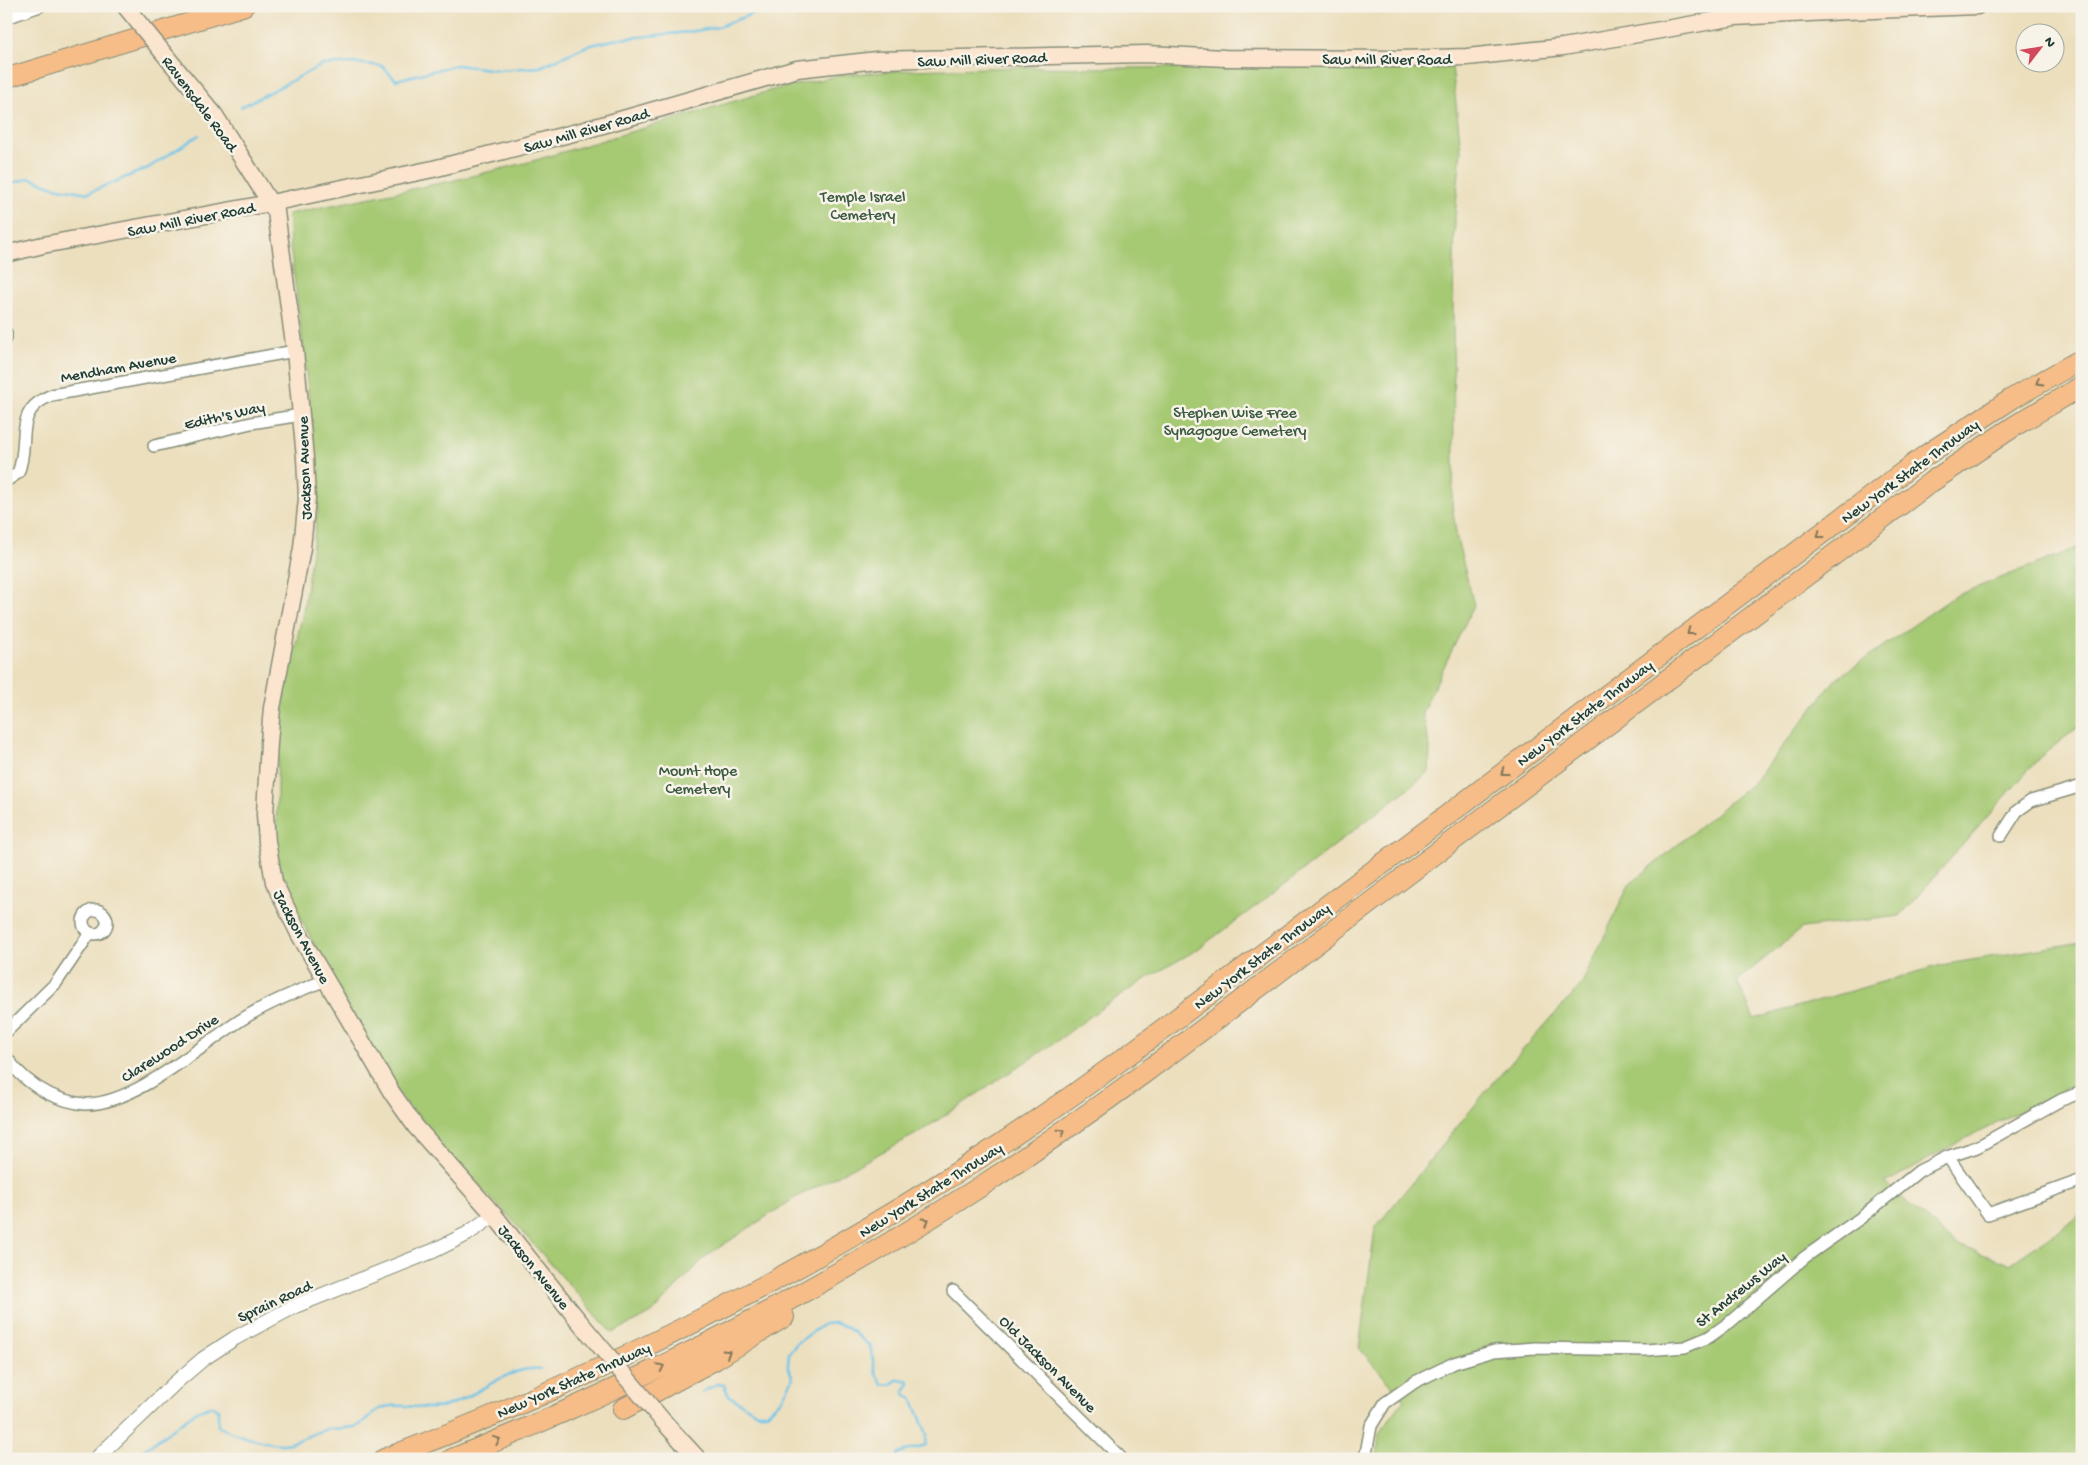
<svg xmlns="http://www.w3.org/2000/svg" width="2088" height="1465" viewBox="0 0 2088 1465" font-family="'Gochi Hand',sans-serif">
  <rect width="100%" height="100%" fill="#f7f3e8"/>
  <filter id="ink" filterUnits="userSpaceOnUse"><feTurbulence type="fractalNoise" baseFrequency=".02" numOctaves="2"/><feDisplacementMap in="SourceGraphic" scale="10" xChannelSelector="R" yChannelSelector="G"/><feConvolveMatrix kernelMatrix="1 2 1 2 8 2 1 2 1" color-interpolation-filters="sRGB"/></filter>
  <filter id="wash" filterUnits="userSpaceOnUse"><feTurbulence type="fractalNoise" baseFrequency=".0096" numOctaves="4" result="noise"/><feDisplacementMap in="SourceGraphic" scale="20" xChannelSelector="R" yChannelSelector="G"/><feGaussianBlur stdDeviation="1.12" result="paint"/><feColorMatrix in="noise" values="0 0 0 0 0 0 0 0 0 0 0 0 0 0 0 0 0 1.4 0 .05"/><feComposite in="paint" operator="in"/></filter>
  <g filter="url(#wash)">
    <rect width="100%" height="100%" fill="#ecdfbe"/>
    <g fill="#a6c973" stroke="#628354">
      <polygon points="1452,66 1461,151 1455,216 1453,305 1454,467 1452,505 1457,539 1474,605 1422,712 1430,748 1429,772 1275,892 1195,951 1147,978 1103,1007 1057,1041 920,1132 795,1198 706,1256 652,1313 612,1333 503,1210 456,1165 392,1086 311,939 287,892 281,876 276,844 278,736 285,693 303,612 318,509 317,475 303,344 290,246 288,214 451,181 529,162 772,90 841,75 909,70 1021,67 1116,68"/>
      <polygon points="2082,546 2082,724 2040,757 1900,916 1802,928 1737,981 1754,1019 1941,965 2082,942 2082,1081 1981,1130 1885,1183 1955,1244 2010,1264 2074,1220 2082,1212 2082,1459 1377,1459 1379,1433 1404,1400 1359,1348 1375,1228 1492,1084 1581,985 1629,885 1756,780 1835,680 1955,596"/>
    </g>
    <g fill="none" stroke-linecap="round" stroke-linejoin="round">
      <g stroke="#6ac3e7" stroke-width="2.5">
        <polyline points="1122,6 1132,12 1158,6"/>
        <polyline points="241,107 322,65 355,63 382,66 396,80 456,65 498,70 540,67 587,46 618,39 689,32 718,27 772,6"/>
        <polyline points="6,185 30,178 54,187 88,193 148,168 199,135"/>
        <polyline points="702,1392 717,1384 724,1385 729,1396 757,1413 767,1413 781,1400 793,1379 788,1365 789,1353 797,1343 824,1324 835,1323 847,1327 870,1346 876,1374 882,1384 890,1385 897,1380 907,1380 909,1383 904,1391 906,1395 912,1398 927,1434 926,1445 899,1453 896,1459"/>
        <path d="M132,1459L197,1411L210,1406L218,1409V1426C231,1434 268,1445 284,1444C298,1443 313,1432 327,1429C337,1428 348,1429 357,1426C367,1423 372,1410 385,1407C405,1402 425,1412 446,1406C478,1397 505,1366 540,1369"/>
      </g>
    </g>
  </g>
  <g filter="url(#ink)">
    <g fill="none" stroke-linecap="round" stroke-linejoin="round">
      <g stroke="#868e79" stroke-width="14">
        <g id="minor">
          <polyline points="6,18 40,6"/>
          <polyline points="6,333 6,338"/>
          <polyline points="154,446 251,423 301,415"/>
          <path d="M6,481L18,473C31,442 11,411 52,395L295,351"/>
          <polyline points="2001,836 2017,811 2031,801 2082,786"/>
          <circle cx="95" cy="922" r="12"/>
          <polyline points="6,1032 56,983 90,933"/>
          <path d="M6,1057C18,1074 31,1085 49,1094C60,1099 73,1103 85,1104C135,1105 202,1044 244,1018C270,1002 297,991 326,980"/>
          <polyline points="1948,1157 1988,1214 2082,1180"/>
          <polyline points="953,1291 1122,1459"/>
          <polyline points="1365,1459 1371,1426 1385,1403 1415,1382 1454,1363 1494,1351 1535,1348 1646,1350 1685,1347 1709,1337 1730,1322 1805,1257 1862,1217 1919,1171 1947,1157 1977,1147 2061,1100 2082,1092"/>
        </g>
      </g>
      <g stroke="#868e79" stroke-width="16">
        <polyline id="tertiary" points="96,1459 175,1383 203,1359 235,1338 295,1306 433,1251 467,1234 494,1215"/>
      </g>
      <g stroke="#868e79" stroke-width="19">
        <g id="secondary">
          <polyline points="174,66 214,114 276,212 295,351 305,458 307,498 302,548 272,708 269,742 265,814 267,842 274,882 299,934 392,1093 416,1127 494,1215 578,1320"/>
          <polyline points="6,254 43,245 271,203 433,169 585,130 797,69 877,60 1050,56 1147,54 1225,58 1401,59 1467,57 1563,47 1735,17 1847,11 1977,6"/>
          <polyline points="663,1421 698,1459"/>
        </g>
      </g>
      <g stroke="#868e79" stroke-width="21">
        <polyline id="trunk" points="6,78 244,6"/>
      </g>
      <g stroke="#868e79" stroke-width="22">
        <g id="motorway">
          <polyline points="623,1409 716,1359 784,1317"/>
          <path d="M384,1459C651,1358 901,1223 1131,1053L1926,455L2013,398L2082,359"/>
          <path d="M452,1459C637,1385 815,1293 983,1185C1123,1094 1254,990 1387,890C1569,754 1750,618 1931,482L2016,425L2082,386"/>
        </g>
      </g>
      <use href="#minor" stroke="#fff" stroke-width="11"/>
      <use href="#tertiary" stroke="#fff" stroke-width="14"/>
      <use href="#secondary" stroke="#fce5cf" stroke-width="16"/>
      <use href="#trunk" stroke="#f7bd88" stroke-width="19"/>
      <use href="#motorway" stroke="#f7bd88" stroke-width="20"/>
      <g stroke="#868e79" stroke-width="19" stroke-linecap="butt">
        <g id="secondary-bridge">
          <polyline points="125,6 174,66"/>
          <polyline points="578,1320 663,1421"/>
        </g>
      </g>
      <use href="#secondary-bridge" stroke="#fce5cf" stroke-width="16"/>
    </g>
    <defs><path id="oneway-chevron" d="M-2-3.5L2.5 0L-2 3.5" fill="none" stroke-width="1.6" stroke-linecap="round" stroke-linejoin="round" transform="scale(1.25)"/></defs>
    <g stroke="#80775a">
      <use href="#oneway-chevron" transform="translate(2039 382) rotate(150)"/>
      <use href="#oneway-chevron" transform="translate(1820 535) rotate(143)"/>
      <use href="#oneway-chevron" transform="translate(1690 632) rotate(143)"/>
      <use href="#oneway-chevron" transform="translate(1504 772) rotate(143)"/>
      <use href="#oneway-chevron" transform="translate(1062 1132) rotate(-35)"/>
      <use href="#oneway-chevron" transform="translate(926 1221) rotate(-32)"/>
      <use href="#oneway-chevron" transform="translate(727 1353) rotate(-32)"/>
      <use href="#oneway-chevron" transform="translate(661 1367) rotate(-26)"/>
      <use href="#oneway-chevron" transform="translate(497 1440) rotate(-22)"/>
    </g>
  </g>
  <g text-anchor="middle" stroke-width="5" stroke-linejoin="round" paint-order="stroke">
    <g font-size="16" fill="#1f3d34" stroke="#f7f3e8">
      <text transform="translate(982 58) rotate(-2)" y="6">Saw Mill River Road</text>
      <text x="1387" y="64">Saw Mill River Road</text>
      <text transform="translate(201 103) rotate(53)" y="6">Ravensdale Road</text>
      <text transform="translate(586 129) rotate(-16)" y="6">Saw Mill River Road</text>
      <text transform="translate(191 218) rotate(-11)" y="6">Saw Mill River Road</text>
      <text transform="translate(118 366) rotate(-10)" y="6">Mendham Avenue</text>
      <text transform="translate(224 414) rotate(-13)" y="6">Edith's Way</text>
      <text transform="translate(303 468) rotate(-92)" y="6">Jackson Avenue</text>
      <text transform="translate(1909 470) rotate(-36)" y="6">New York State Thruway</text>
      <text transform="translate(1584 712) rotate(-37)" y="6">New York State Thruway</text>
      <text transform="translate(303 936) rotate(62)" y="6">Jackson Avenue</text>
      <text transform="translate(1261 955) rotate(-37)" y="6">New York State Thruway</text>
      <text transform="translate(169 1047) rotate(-33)" y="6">Clarewood Drive</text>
      <text transform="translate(930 1189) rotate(-32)" y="6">New York State Thruway</text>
      <text transform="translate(535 1266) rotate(51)" y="6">Jackson Avenue</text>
      <text transform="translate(1740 1288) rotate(-39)" y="6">St Andrews Way</text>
      <text transform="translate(274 1300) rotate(-25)" y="6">Sprain Road</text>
      <text transform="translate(1049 1363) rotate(45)" y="6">Old Jackson Avenue</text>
      <text transform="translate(573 1379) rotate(-24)" y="6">New York State Thruway</text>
    </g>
    <g font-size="16" fill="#3a5941" stroke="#f7f3e8">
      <text x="863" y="201">Temple Israel<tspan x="863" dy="18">Cemetery</tspan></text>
      <text x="1235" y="417">Stephen Wise Free<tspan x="1235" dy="18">Synagogue Cemetery</tspan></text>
      <text x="698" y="775">Mount Hope<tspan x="698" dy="18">Cemetery</tspan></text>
    </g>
  </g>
  <rect width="2088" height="1465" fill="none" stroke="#f7f3e8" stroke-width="25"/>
  <g transform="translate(2040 48) rotate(59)"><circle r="24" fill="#f7f3e8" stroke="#a1aaa0"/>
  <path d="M0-4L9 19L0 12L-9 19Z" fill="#d1495b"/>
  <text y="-8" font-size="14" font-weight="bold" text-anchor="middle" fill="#1f3d34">N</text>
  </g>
</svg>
